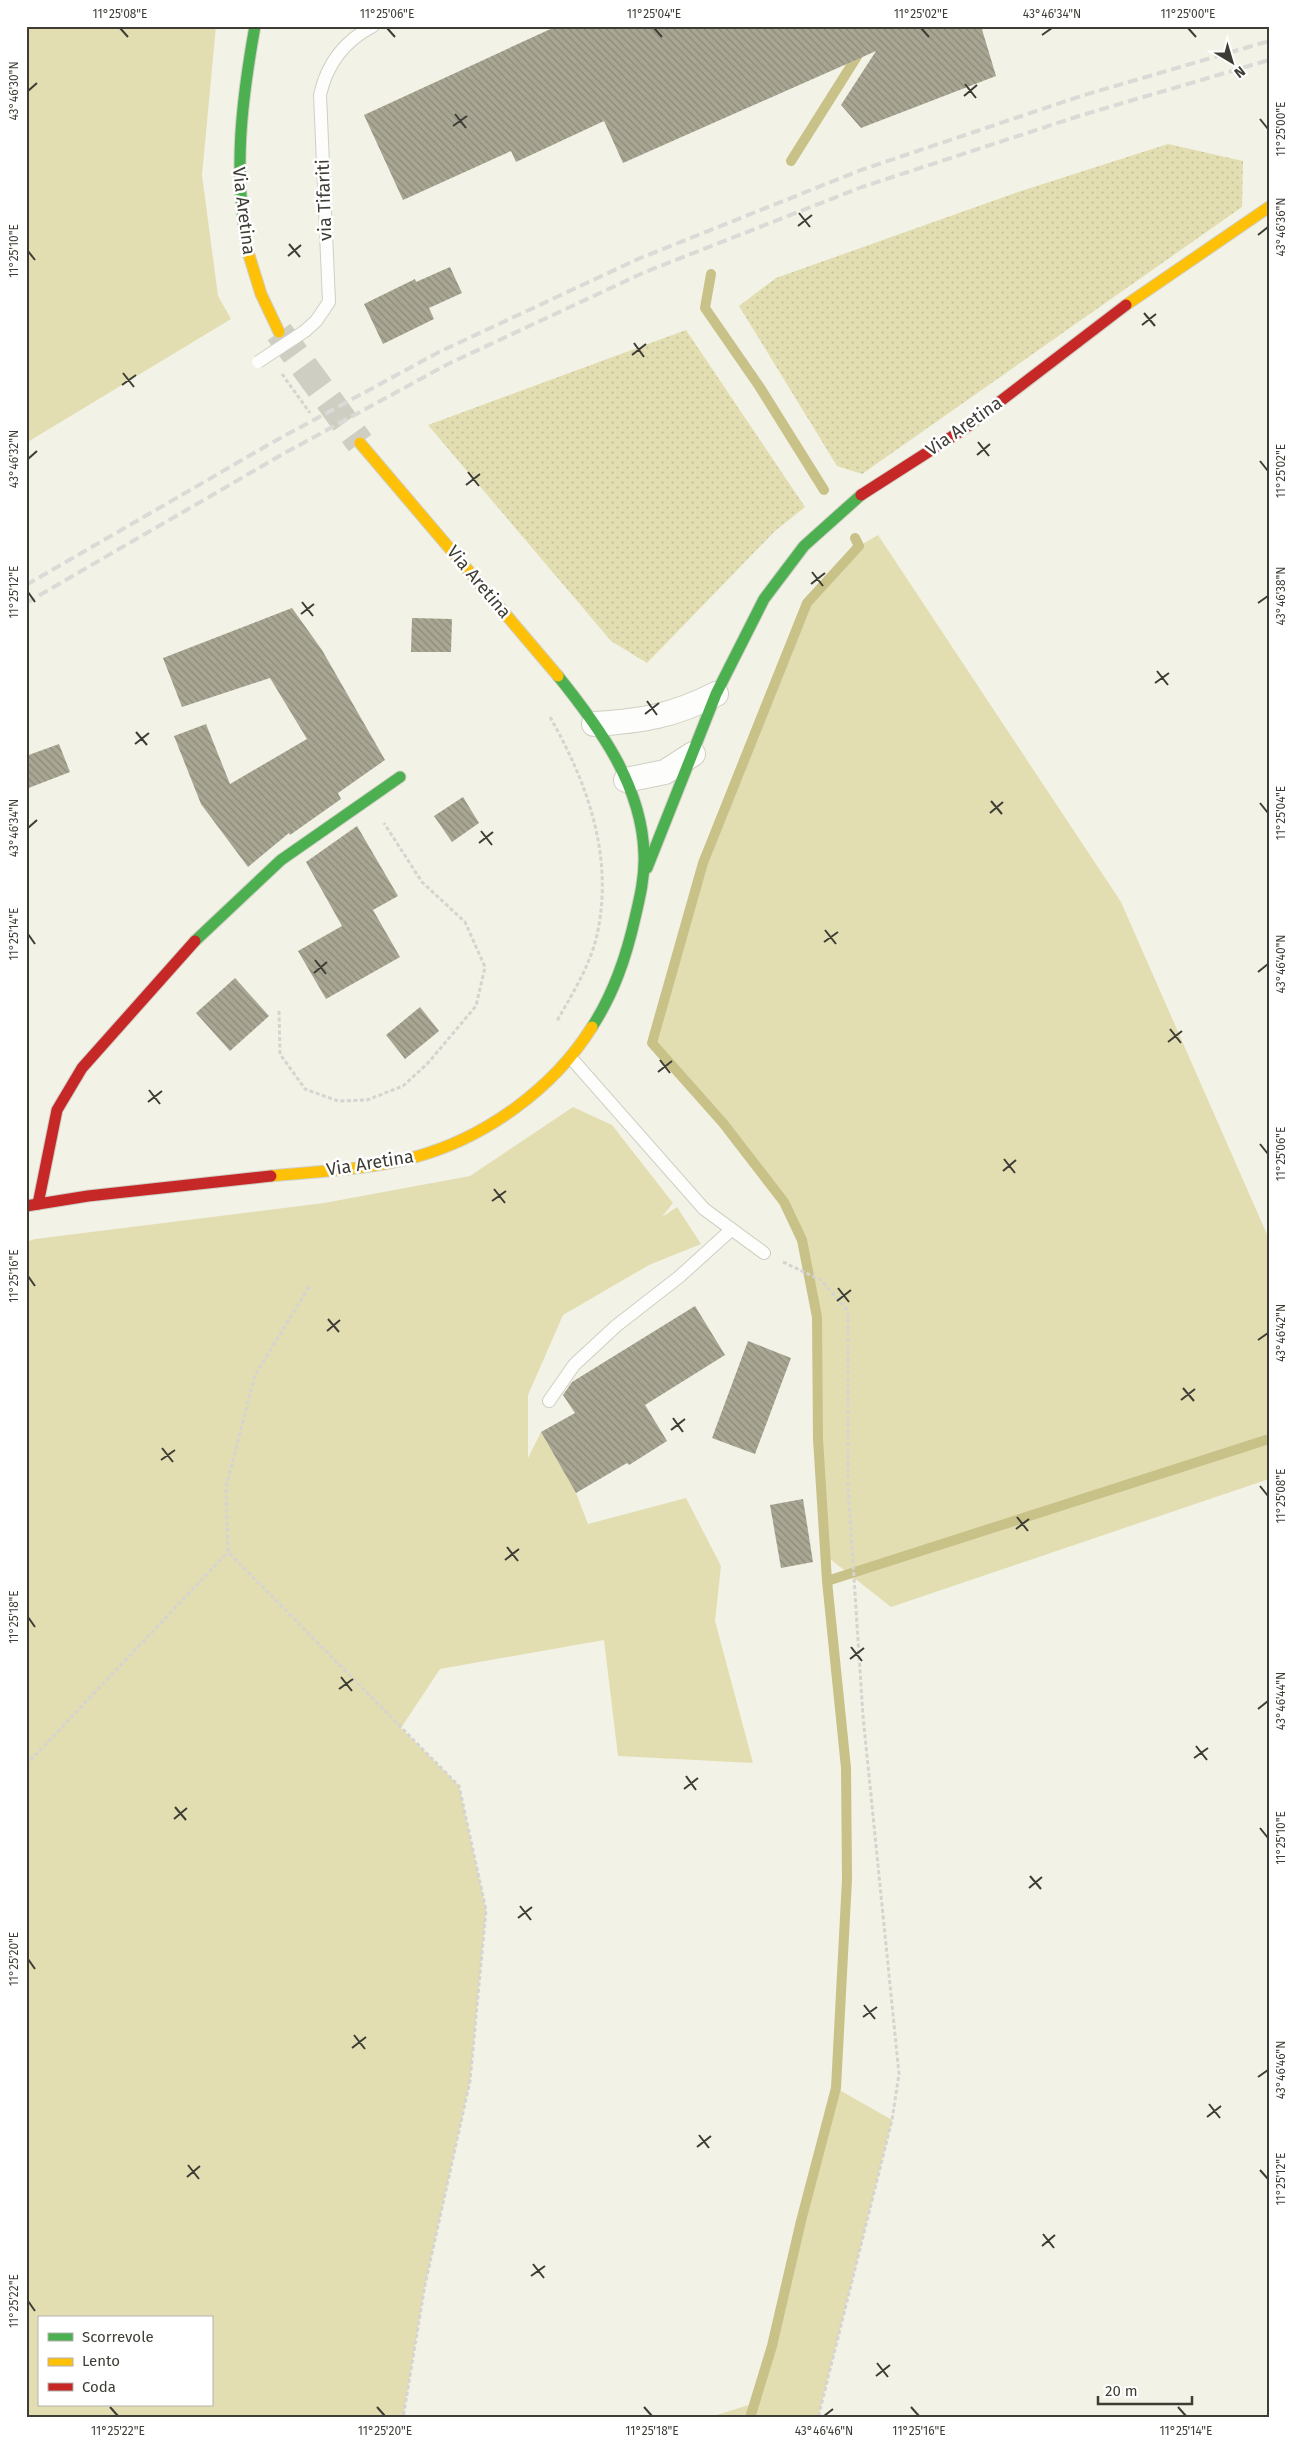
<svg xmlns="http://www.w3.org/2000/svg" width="1295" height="2444" viewBox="0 0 1295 2444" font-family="'Fira Sans',sans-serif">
  <defs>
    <pattern id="garden-dots" width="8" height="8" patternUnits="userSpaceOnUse" patternTransform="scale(1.25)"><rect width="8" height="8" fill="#e2deb2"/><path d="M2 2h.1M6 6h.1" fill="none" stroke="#c3bf9a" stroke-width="1.8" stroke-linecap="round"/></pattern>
    <pattern id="building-back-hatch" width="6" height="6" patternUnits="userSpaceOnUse" patternTransform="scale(1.25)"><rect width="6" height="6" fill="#a9a793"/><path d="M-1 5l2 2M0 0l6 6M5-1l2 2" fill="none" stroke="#8b8979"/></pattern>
  </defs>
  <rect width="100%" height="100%" fill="#f3f2e6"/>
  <g fill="#e2deb2" fill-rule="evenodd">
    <polygon points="26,26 216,26 202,175 218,296 231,319 26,443"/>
    <polygon points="878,535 1121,902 1269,1239 1269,1479 891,1607 825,1555 818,1439 817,1317 802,1240 784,1202 723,1123 652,1043 703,863 807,603 859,546"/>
    <path d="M573,1107L612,1125L673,1203L662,1217L677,1207L701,1244L649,1265L563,1315L528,1395V1458L541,1432L576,1493L588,1524L686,1498L721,1566L715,1621L753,1763L618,1756L604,1640L440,1669L401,1728L459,1786L486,1910L470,2081L425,2285L403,2418H26V1242L35,1239L324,1203L470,1176ZM39,2318H211V2405H39Z"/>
    <polygon points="836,2088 892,2120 818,2418 707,2418 755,2403 772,2346 801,2221"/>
  </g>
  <g fill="url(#garden-dots)">
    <polygon points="1168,144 1243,161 1242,207 862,474 837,466 739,306 776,278 1018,192"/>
    <polygon points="686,330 805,507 775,531 647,663 611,641 428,425"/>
  </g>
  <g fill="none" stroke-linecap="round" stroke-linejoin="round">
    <g stroke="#c8c289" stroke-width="10">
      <polyline points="791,161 861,50"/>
      <polyline points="711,274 705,308 759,386 824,490"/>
      <polyline points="827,1581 1269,1439"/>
      <polyline points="750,2418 772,2346 801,2221 836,2088 847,1879 846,1768 827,1581 818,1439 817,1317 802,1240 784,1202 723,1123 652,1043 703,863 807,603 859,546 855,538"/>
    </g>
  </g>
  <g fill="url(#building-back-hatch)">
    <polygon points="557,26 981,26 996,76 861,128 841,105 876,51 623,163 604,121 516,162 511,151 403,200 364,115"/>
    <polygon points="450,267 462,293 429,308 434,319 383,344 364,304 415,279 416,282"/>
    <polygon points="292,608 322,650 385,760 338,793 341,799 290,835 289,833 248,867 201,804 174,736 206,724 230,784 307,739 270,678 182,707 163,658"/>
    <polygon points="412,618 452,619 451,652 411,652"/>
    <polygon points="59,744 70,772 26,789 26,756"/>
    <polygon points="463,797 479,823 452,842 434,816"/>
    <polygon points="357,826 398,896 373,910 400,957 326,999 298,951 342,926 306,862"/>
    <polygon points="235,978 269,1016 230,1051 196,1013"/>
    <polygon points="420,1007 439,1031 405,1059 386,1035"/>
    <polygon points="695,1306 725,1355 645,1405 667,1441 629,1465 627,1463 576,1493 541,1432 575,1413 563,1395 572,1382"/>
    <polygon points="748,1341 791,1358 755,1454 712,1438"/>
    <polygon points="803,1499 813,1562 781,1568 770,1505"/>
  </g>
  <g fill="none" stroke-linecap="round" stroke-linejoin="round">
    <polyline stroke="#cfcec3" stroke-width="28" stroke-dasharray="28 14" stroke-linecap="butt" points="279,332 360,443"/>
    <g stroke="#d0cfc5" stroke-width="14">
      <g id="lane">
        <path d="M305,331L316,321L329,302L320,95C327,63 344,41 373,26"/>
        <polyline points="571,1058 704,1209 764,1253"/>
        <polyline points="549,1401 574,1365 616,1326 679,1277 731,1230"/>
      </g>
    </g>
    <g stroke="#d0cfc5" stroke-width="26">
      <g id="street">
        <path d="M594,724C642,721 673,716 716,694"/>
        <polyline points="626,780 665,772 693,754"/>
      </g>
    </g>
    <g stroke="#d0cfc5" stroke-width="13">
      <g id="fast">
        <path d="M248,252C233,174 241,104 255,26"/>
        <path d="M558,676C599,727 642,785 644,854C645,876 640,897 635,918C626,958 614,993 592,1027"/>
        <polyline points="647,868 716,694 764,599 804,546 861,495"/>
        <polyline points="195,941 281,860 400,777"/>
      </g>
    </g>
    <g stroke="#d0cfc5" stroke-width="13">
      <g id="slow">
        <polyline points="248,252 261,294 279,332"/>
        <polyline points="1126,305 1269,207"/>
        <polyline points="360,443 558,676"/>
        <path d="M271,1176C319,1171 368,1170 415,1157C485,1138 553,1089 592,1027"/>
      </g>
    </g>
    <g stroke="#d0cfc5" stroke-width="13">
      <g id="jam">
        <polyline points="861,495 964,429 1126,305"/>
        <polyline points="38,1204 57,1110 82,1068 195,941"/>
        <polyline points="26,1206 88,1196 271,1176"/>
      </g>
    </g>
    <g stroke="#d5d4d0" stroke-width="3" stroke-dasharray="4 2.5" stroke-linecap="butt">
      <polyline points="282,374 310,413"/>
      <path d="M550,717C588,784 614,857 597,935C590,966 572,994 557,1021"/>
      <polyline points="279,1011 280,1054 305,1089 338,1101 367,1100 403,1086 428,1063 476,1006 485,967 465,922 422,882 384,823"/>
      <polyline points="783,1262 821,1280 848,1311 848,1486 863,1716 899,2074 892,2120 818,2418"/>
      <polyline points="309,1287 255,1375 226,1487 228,1552 459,1786 486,1910 470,2081 425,2285 403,2418"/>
      <polyline points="26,1765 228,1552"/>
    </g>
    <use href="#lane" stroke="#fdfdfb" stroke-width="12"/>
    <use href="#street" stroke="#fdfdfb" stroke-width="24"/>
    <use href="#fast" stroke="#4caf50" stroke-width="11"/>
    <use href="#slow" stroke="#ffc107" stroke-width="11"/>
    <use href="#jam" stroke="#c62828" stroke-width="11"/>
    <g stroke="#dadad7" stroke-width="4" stroke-dasharray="10 5" stroke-linecap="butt">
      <polyline points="26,585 275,441 439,352 638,259 861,170 1081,96 1269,41"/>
      <polyline points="26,603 283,454 448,364 645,272 862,187 1079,116 1269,60"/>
    </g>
    <g stroke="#d0cfc5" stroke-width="14" stroke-linecap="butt">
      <polyline id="lane-bridge" points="258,362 305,331"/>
    </g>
    <use href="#lane-bridge" stroke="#fdfdfb" stroke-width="12"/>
  </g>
  <path fill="none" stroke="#3e3d35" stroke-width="2" d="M120,28L128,37M387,28L395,37M654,28L662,37M921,28L929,37M1188,28L1196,37M1042,35L1052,28M965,84L976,98M28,91L37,83M964,96L977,85M455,114L466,128M1260,119L1268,129M453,126L467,116M799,213L810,227M798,226L812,215M1258,235L1268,227M289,244L300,257M28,251L35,260M288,256L301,245M1144,313L1155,326M1142,325L1156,314M634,343L644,357M632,355L646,344M123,373L134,387M122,385L136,375M978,442L989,456M977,455L990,444M28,459L37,451M1260,461L1268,471M468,472L479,486M466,485L480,474M812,572L823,586M811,584L825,573M28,592L35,602M302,602L313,616M1258,603L1268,596M301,614L314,604M1157,671L1168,685M1155,683L1169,673M647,701L657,715M645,714L659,703M136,732L147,745M135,744L149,733M991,801L1002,814M1260,803L1268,813M990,813L1003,802M28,828L37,820M481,831L492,845M479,843L493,832M825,930L836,944M28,934L35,944M824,942L838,932M315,960L326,974M1258,972L1268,964M314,973L327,962M1170,1029L1181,1043M1168,1042L1182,1031M660,1060L670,1073M658,1072L672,1061M149,1090L160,1104M148,1102L162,1091M1260,1144L1268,1154M1004,1159L1015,1173M1003,1171L1016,1160M494,1189L505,1203M492,1201L506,1191M28,1276L35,1286M838,1288L849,1302M837,1301L851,1290M328,1319L339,1332M327,1331L340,1320M1258,1340L1268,1333M1183,1388L1194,1401M1181,1400L1195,1389M673,1418L683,1432M671,1430L685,1419M162,1448L173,1462M161,1460L175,1450M1260,1486L1268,1496M1017,1517L1028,1531M1016,1529L1029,1519M507,1547L518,1561M505,1560L519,1549M28,1617L35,1627M851,1647L862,1661M850,1659L864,1648M341,1677L352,1691M339,1689L353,1679M1258,1709L1268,1701M1196,1746L1207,1760M1194,1758L1208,1748M686,1776L696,1790M684,1789L698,1778M175,1807L186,1820M174,1819L187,1808M1260,1828L1268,1838M1030,1876L1041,1889M1029,1888L1042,1877M520,1906L531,1920M518,1918L532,1907M28,1959L35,1969M864,2005L875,2019M863,2017L877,2007M354,2035L365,2049M352,2048L366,2037M1258,2077L1268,2070M1209,2104L1220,2118M1207,2117L1221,2106M699,2135L709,2148M697,2147L711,2136M188,2165L199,2179M1260,2170L1268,2179M187,2177L200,2166M1043,2234L1054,2248M1042,2246L1055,2235M533,2264L544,2278M531,2276L545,2266M28,2301L35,2311M877,2363L888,2377M876,2376L890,2365M110,2407L118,2416M377,2407L385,2416M644,2407L652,2416M911,2407L919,2416M1178,2407L1186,2416M824,2416L833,2409"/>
  <g text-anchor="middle" stroke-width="5" stroke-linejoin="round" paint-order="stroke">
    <g font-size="18" fill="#3e3d35" stroke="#fff">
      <text transform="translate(324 200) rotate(-92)" y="6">via Tifariti</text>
      <text transform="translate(244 211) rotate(83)" y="6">Via Aretina</text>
      <text transform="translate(964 426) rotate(-35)" y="6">Via Aretina</text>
      <text transform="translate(479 582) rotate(50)" y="6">Via Aretina</text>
      <text transform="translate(370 1163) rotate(-9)" y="6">Via Aretina</text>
    </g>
  </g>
  <rect width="1295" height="2444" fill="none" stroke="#ffffff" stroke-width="55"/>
  <rect x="38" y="2316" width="175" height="90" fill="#ffffff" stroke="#b2b1ae"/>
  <rect x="48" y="2333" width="25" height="8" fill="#4caf50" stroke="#b2b1ae"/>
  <text x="82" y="2342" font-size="15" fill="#3e3d35">Scorrevole</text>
  <rect x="48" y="2358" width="25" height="8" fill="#ffc107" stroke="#b2b1ae"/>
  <text x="82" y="2366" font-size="15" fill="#3e3d35">Lento</text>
  <rect x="48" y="2383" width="25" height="8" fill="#c62828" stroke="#b2b1ae"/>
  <text x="82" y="2392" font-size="15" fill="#3e3d35">Coda</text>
  <g transform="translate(1232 62) rotate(142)" stroke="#ffffff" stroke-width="4" paint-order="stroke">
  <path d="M0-4L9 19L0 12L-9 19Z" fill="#3e3d35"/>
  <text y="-8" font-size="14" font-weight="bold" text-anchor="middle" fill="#3e3d35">N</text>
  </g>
  <path d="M1098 2396v8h94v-8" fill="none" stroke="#3e3d35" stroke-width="2.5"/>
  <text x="1105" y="2396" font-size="15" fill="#3e3d35" stroke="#ffffff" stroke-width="4" paint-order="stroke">20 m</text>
  <rect x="28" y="28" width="1240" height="2388" fill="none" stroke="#3e3d35" stroke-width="2"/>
  <g font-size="12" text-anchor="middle" fill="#3e3d35">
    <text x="120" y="18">11°25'08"E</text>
    <text x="387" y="18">11°25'06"E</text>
    <text x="654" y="18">11°25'04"E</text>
    <text x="921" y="18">11°25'02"E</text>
    <text x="1052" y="18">43°46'34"N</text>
    <text x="1188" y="18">11°25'00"E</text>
    <text transform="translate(14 91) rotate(-90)" y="4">43°46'30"N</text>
    <text transform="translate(1281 129) rotate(-90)" y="4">11°25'00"E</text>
    <text transform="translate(1281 227) rotate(-90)" y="4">43°46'36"N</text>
    <text transform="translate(14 251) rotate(-90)" y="4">11°25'10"E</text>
    <text transform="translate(14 459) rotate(-90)" y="4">43°46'32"N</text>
    <text transform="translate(1281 471) rotate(-90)" y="4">11°25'02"E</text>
    <text transform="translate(14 592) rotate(-90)" y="4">11°25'12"E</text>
    <text transform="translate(1281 596) rotate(-90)" y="4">43°46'38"N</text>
    <text transform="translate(1281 813) rotate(-90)" y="4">11°25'04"E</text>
    <text transform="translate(14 828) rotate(-90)" y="4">43°46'34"N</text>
    <text transform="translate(14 934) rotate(-90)" y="4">11°25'14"E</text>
    <text transform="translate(1281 964) rotate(-90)" y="4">43°46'40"N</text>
    <text transform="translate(1281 1154) rotate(-90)" y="4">11°25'06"E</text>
    <text transform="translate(14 1276) rotate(-90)" y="4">11°25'16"E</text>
    <text transform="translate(1281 1333) rotate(-90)" y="4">43°46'42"N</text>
    <text transform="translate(1281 1496) rotate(-90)" y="4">11°25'08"E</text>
    <text transform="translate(14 1617) rotate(-90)" y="4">11°25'18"E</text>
    <text transform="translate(1281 1701) rotate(-90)" y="4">43°46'44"N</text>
    <text transform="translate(1281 1838) rotate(-90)" y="4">11°25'10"E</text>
    <text transform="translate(14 1959) rotate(-90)" y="4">11°25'20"E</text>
    <text transform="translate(1281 2070) rotate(-90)" y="4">43°46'46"N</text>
    <text transform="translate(1281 2179) rotate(-90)" y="4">11°25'12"E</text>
    <text transform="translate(14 2301) rotate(-90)" y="4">11°25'22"E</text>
    <text x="118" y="2435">11°25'22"E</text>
    <text x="385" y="2435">11°25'20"E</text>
    <text x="652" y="2435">11°25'18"E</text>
    <text x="824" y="2435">43°46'46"N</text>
    <text x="919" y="2435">11°25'16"E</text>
    <text x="1186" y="2435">11°25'14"E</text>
  </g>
</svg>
